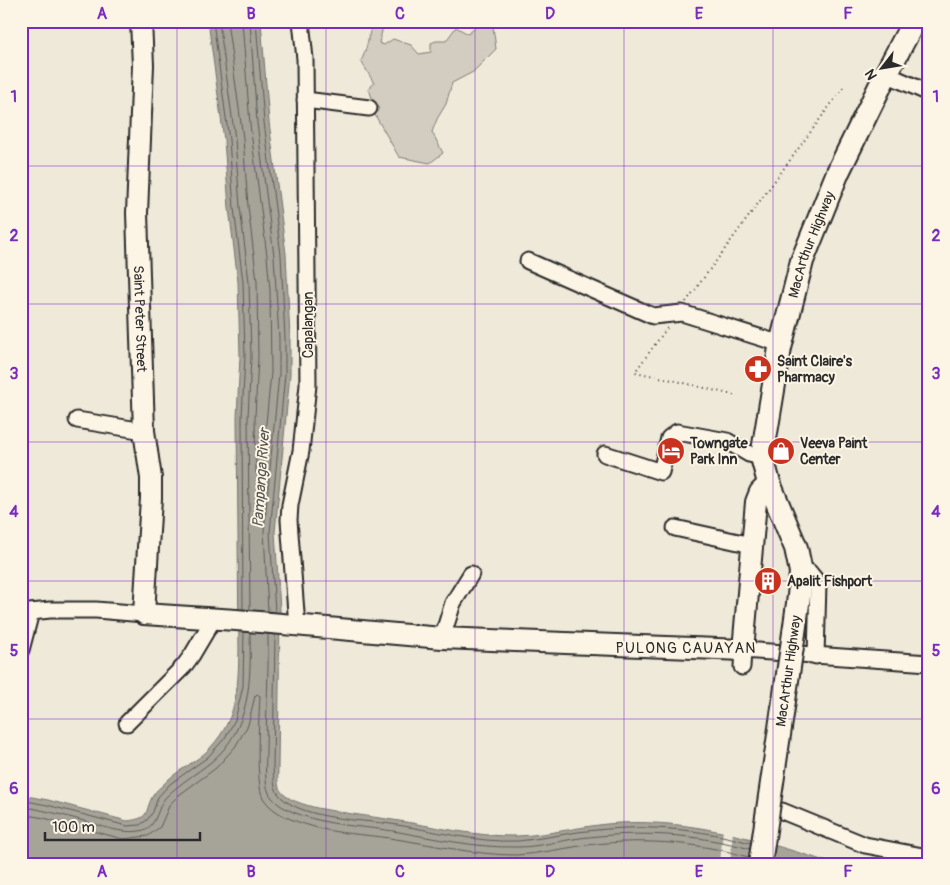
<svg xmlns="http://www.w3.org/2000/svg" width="950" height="885" viewBox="0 0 950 885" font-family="Pangolin,sans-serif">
  <rect width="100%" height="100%" fill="#efe9da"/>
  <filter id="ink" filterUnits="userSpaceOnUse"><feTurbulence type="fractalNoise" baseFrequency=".02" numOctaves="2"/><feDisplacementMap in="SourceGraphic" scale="10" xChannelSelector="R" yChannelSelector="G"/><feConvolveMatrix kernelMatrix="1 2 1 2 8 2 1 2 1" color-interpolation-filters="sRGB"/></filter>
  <g filter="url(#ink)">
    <path fill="#d2cdc0" stroke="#7e7c76" d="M373,21L384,23L379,43L384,45L393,39L411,45L419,54L431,52V43L436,41H446L456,27L468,34L483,21H495L493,26L496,49L473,72L452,83L446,104L437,119L432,132L443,153L430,163L399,157L371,108L373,101L369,89L374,83L361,61C368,48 368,35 373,21Z"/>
    <path fill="#a6a399" stroke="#75736d" d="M208,21H261L269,122L286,254L290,338V374L275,532L280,610L278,767C278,773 277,782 279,788C284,800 306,805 317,808C342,813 368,816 393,820C434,826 475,837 517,836C551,835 584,825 619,823C693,819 764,841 834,864H21V795L48,800L127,821C153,818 143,811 154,794C156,791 159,788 162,786C174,772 191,765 205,753C237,723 238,691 239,650L237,417L240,356L238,282L229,208L224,140Z"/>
    <polygon fill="#efe9da" points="723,829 733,831 730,864 720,864"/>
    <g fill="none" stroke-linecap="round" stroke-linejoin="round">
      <g stroke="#5c5b57" stroke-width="1">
        <polyline points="213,21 229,140 234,208 243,282 245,356 242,417 243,609"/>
        <polyline points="219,21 235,139 240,207 249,282 251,357 248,417 250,610"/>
        <polyline points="227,21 243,138 248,206 257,281 258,357 255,417 256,473 259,476 261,474 271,373 270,290 267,256 250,124 242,21"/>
        <polyline points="250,21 257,123 274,256 279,338 279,374 264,531 268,612"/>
        <polyline points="256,21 264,122 281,255 285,338 285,374 270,532 275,612"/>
        <path d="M268,634C269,673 266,712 266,752C266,764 264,782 269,793C276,808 300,815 314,819C340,826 367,827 393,831C434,838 475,848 517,847C538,847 559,841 580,838C636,831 695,833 750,849"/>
        <path d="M275,635L273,767C274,779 273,790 282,798C305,819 361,820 391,824C433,830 476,843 518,841C539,839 558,835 578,832C603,829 628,827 654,828C685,829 720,834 750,843"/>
        <polyline points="21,800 47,805 127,826 140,825 147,820 153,812 158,797 170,784 208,757 225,738 235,720 243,686 244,632"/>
        <path d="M21,806C43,810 63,815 84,821C102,826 121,834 140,831C158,828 156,808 166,797C180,783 196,774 211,762C251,729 251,680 250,633"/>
        <path d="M21,814L44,818L123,839L148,836L160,827L170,804L179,795L216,768L235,747L248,725L255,696L257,694L260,696C259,716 255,783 263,798C273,814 294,821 311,826C336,834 363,834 389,838C432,844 473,855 516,855C538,854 559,849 580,846C635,838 695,841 748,857"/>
      </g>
      <g stroke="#2b2b2b" stroke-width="19">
        <g id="minor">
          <polyline points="886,74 929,93"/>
          <polyline points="305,100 369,108"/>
          <polyline points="528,261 653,316 682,313 781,344"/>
          <polyline points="77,420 144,431"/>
          <polyline points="605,454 661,472 669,438 677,432 727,441 749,454 762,457"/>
          <polyline points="675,528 752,545"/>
          <polyline points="801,572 809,572 818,583 816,656"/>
          <polyline points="21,619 31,612 50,610 96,610 144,614"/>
          <polyline points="297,626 289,520 290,505 301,451 308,385 305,59 301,21"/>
          <polyline points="442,638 453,603 471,574"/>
          <polyline points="21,650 31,612"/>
          <polyline points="742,667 743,650 929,663"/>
          <polyline points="127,723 184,666 192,655 214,618"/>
          <polyline points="782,811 865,845 928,857 929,856"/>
        </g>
      </g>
      <g stroke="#2b2b2b" stroke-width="24">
        <g id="major">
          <path id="s1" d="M141,21L143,65L137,213L144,431L151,478V498L144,614L236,620L442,638L743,650L756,502L760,492L769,483"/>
        </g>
      </g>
      <g stroke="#2b2b2b" stroke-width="26">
        <g id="highway">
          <path id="s2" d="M794,633L799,596L801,572L796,548L769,483L762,457L780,348L802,261L838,172L886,74L914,21"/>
        </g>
      </g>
      <g stroke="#2b2b2b" stroke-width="2" stroke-dasharray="1 4" stroke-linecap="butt">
        <polyline points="686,302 845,85"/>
        <polyline points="667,328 635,372 664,378 737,396"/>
      </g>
      <use href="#minor" stroke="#fcf5e5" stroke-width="15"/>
      <use href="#major" stroke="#fcf5e5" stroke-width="20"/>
      <use href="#highway" stroke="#fcf5e5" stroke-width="22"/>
      <g stroke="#2b2b2b" stroke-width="26" stroke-linecap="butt">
        <polyline id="highway-bridge" points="760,864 794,633"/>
      </g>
      <use href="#highway-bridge" stroke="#fcf5e5" stroke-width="22"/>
    </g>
  </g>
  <path fill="none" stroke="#7b2cbf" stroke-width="1" stroke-opacity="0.55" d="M177,21V864M326,21V864M475,21V864M624,21V864M773,21V864M21,166H929M21,304H929M21,442H929M21,581H929M21,719H929"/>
  <defs>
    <g id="pharmacy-disc" transform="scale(1.4375)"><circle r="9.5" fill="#c8321e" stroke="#fcf5e5"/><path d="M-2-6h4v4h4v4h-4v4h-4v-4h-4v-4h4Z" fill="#fff"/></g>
    <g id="hotel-disc" transform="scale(1.4375)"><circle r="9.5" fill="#c8321e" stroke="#fcf5e5"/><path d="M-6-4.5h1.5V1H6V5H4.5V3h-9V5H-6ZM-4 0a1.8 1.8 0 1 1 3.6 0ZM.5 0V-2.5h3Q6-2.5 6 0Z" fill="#fff"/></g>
    <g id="shop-disc" transform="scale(1.4375)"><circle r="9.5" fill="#c8321e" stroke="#fcf5e5"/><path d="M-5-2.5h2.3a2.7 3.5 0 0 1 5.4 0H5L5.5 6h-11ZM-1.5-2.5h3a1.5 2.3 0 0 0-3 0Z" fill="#fff"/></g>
    <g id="building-disc" transform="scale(1.4375)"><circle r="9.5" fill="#c8321e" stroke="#fcf5e5"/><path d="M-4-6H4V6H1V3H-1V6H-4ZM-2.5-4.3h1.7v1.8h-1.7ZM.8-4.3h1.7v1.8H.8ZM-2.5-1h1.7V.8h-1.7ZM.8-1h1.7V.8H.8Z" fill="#fff"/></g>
  </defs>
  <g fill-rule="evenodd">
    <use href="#pharmacy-disc" x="758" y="369"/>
    <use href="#hotel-disc" x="671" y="451"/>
    <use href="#shop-disc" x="781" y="451"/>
    <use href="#building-disc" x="768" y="581"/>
  </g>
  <g text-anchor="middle" stroke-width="4" stroke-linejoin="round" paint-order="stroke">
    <g font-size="14" fill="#2b2b2b" stroke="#fcf5e5">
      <text dy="5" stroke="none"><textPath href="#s2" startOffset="402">MacArthur Highway</textPath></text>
      <text dy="5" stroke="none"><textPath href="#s1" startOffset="298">Saint Peter Street</textPath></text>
      <text transform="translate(308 325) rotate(-90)" y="5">Capalangan</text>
      <text transform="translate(788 671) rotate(-82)" y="5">MacArthur Highway</text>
    </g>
    <g font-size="14" font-weight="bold" fill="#2b2b2b" stroke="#fcf5e5" text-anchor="start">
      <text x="777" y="366">Saint Claire's<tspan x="777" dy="16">Pharmacy</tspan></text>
      <text x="690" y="448">Towngate<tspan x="690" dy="16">Park Inn</tspan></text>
      <text x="800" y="448">Veeva Paint<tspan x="800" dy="16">Center</tspan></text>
      <text x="787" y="586">Apalit Fishport</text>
    </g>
    <g font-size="15" font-style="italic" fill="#565552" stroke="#fcf5e5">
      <text transform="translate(261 478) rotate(-86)" y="5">Pampanga River</text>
    </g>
    <g font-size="15" letter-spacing="1" fill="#2b2b2b" stroke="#fcf5e5">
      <text x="686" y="653">PULONG CAUAYAN</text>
    </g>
  </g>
  <rect width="950" height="885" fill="none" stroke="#fcf5e5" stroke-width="55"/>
  <g transform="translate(882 68) rotate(239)" stroke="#fcf5e5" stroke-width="4" paint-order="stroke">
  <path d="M0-4L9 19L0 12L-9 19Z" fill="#2b2b2b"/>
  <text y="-8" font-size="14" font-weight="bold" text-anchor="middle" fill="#2b2b2b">N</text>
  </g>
  <path d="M45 832v8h155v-8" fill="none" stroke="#2b2b2b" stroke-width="2.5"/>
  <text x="52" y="832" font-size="15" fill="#2b2b2b" stroke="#fcf5e5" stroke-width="4" paint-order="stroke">100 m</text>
  <rect x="28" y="28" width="894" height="830" fill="none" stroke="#7b2cbf" stroke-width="2"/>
  <g font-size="16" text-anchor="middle" font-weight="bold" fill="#7b2cbf">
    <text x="102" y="19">A</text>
    <text x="251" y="19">B</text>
    <text x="400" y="19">C</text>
    <text x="550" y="19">D</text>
    <text x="699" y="19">E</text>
    <text x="848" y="19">F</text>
    <text x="14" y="102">1</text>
    <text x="936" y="102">1</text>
    <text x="14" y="241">2</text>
    <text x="936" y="241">2</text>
    <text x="14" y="379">3</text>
    <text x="936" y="379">3</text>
    <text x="14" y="517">4</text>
    <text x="936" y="517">4</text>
    <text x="14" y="656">5</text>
    <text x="936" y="656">5</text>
    <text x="14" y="794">6</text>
    <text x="936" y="794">6</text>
    <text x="102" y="877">A</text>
    <text x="251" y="877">B</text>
    <text x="400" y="877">C</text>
    <text x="550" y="877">D</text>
    <text x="699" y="877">E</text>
    <text x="848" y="877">F</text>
  </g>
</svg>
